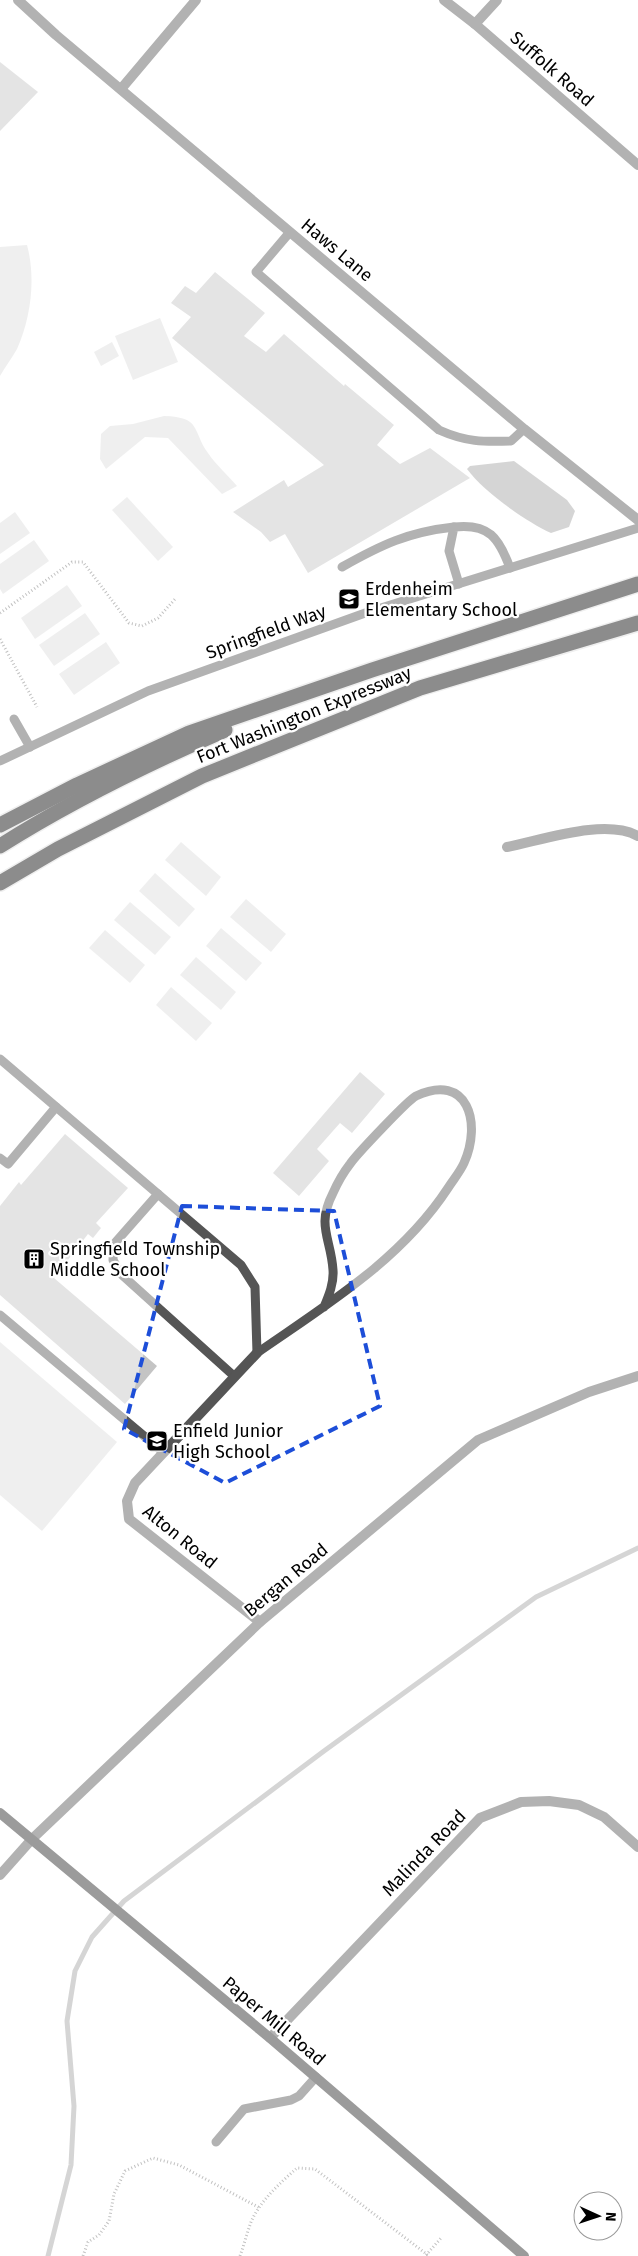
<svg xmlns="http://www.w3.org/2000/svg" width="638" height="2256" viewBox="0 0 638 2256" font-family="'Fira Sans',sans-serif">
  <rect width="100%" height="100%" fill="#fff"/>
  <g fill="#dcdcdc">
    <path d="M27,245C36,278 31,318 17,349C12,358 5,367 0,376V247Z"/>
    <polygon points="160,318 178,362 133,380 115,336"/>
    <polygon points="112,342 119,356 101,366 94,352"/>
    <path d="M164,416C202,417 192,431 208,453C216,465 228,475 237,486L222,494L168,438L145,437L106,469L100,459L101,434L110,426L133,424Z"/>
    <polygon points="127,497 173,547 158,561 112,510"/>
    <polygon points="15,512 30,533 0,554 0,523"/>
    <polygon points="34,540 49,561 3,594 0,589 0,564"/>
    <polygon points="67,585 82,606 35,639 21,618"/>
    <polygon points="85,613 100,634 54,666 39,645"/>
    <polygon points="106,642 120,663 74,695 59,674"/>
    <polygon points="181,842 221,877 206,896 165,860"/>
    <polygon points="155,873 195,909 179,927 139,891"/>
    <polygon points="246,899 286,934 271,952 230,917"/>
    <polygon points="130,902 171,937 155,955 114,920"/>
    <polygon points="221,928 262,963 246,981 206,946"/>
    <polygon points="105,930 145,965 130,983 89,948"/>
    <polygon points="196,957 236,992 221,1010 180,975"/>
    <polygon points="171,987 212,1023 196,1041 156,1005"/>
    <polygon points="0,1342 117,1442 42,1531 0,1495"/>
  </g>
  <path fill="#a3a3a3" d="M514,461L567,500L575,511L569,527L551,533C526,522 483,491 467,469L470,466Z"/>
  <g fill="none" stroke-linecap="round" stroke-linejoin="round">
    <polyline stroke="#a3a3a3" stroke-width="5" points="48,2256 71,2165 74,2106 67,2021 75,1971 92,1937 124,1901 324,1751 536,1597 638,1548"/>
  </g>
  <g fill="#c4c4c4">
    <polygon points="0,62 38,92 0,131"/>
    <polygon points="215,272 265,313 244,336 266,352 284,334 344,386 345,384 394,425 377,445 400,464 430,448 470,478 308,573 285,534 270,542 261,532 233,512 284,480 288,487 324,465 172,338 191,317 171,303 185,286 196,293"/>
    <polygon points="360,1072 385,1094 352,1133 340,1123 317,1149 329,1161 299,1196 273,1173"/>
    <polygon points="65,1134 128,1188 96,1223 101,1228 93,1238 88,1234 54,1278 157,1366 125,1404 0,1295 0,1206 19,1182 21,1185"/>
  </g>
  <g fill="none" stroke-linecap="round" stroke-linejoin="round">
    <g stroke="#dbdbdb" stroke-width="18">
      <g id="highway">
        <polyline points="0,825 77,785 189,733 372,670 638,584"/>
        <path d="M0,846C71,801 147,764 225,730"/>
        <polyline points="0,883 58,849 202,776 420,688 638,623"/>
      </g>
    </g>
    <g stroke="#777" stroke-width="3" stroke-dasharray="1 2.5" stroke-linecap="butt">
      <polyline points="0,613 72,562 83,562 129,623 142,626 158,618 176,598"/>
      <polyline points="0,639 37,707"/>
      <polyline points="426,2255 442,2237"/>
      <polyline points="83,2256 88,2242 99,2235 109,2221 114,2194 125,2171 153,2158 179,2165 260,2208"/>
      <path d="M240,2256C244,2245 247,2233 251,2222C260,2201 280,2183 297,2168L315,2169L429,2256"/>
    </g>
    <g stroke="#555" stroke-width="9">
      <path d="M290,232L256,272L439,430C466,442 483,442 511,441L524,429"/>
      <path d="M342,567C381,545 408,532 454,527"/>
      <path d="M459,584L449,551L454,527C489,523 499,538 510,568"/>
      <polyline points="14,719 30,747"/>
      <polyline points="0,761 148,691 368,612 638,528"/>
      <polyline points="0,1059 241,1265 255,1287 257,1353"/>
      <polyline points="0,1158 8,1164 56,1107"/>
      <polyline points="158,1194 114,1244 113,1260 122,1275 234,1376"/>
      <polyline points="0,1315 163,1452"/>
      <path d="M257,1353C326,1305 401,1260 448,1188C453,1180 460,1172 464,1163C482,1123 468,1072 416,1096C408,1100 356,1155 350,1164C343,1173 337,1184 333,1193C316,1226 331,1238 333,1270C334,1283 329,1295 324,1307"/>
      <polyline points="216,2142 244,2109 291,2100 299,2096 316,2077"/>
    </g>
    <g stroke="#555" stroke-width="10">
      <polyline points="18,0 56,35 524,429 638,520"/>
      <polyline points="444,0 475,24 638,165"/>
      <polyline points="475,24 497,0"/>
      <polyline points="121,89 196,0"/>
      <path d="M507,847C543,840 605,818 638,836"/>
      <polyline points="257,1353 135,1483 127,1501 129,1519 260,1622"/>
      <polyline points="0,1875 32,1839 260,1622 478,1440 589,1392 638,1376"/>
      <polyline points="270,2038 480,1818 521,1802 549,1801 579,1805 604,1817 638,1847"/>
    </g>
    <polyline stroke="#222" stroke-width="10" points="0,1813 270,2038 524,2256"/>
    <use href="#highway" stroke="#000" stroke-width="15"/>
  </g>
  <path d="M0 0H638V2256H0ZM182,1206L334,1211L380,1406L225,1483L124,1429Z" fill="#fff" fill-opacity=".55" fill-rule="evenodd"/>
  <path fill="none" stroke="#1d4ed8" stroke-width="4" stroke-dasharray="10 6" stroke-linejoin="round" d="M182,1206L334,1211L380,1406L225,1483L124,1429Z"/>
  <defs>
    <g id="school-square" transform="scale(1.125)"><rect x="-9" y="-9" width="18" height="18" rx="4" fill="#000" stroke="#fff"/><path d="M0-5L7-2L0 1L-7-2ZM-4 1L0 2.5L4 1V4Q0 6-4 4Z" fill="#fff"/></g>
    <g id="building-square" transform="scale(1.125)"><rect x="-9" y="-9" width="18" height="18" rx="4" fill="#000" stroke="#fff"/><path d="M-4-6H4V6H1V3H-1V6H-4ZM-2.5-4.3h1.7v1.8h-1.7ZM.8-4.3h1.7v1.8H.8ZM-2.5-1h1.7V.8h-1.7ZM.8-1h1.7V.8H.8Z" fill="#fff"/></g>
  </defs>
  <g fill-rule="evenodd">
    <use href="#school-square" x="349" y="599"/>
    <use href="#building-square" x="34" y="1259"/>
    <use href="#school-square" x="157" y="1441"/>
  </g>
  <g text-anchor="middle" stroke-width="4.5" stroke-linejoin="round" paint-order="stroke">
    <g font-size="18" fill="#000" stroke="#fff">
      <text transform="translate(552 69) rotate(41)" y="6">Suffolk Road</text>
      <text transform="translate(337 250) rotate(40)" y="6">Haws Lane</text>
      <text transform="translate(266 632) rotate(-20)" y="6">Springfield Way</text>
      <text transform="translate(304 715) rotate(-22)" y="6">Fort Washington Expressway</text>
      <text transform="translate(180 1537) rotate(39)" y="6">Alton Road</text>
      <text transform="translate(286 1580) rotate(-40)" y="6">Bergan Road</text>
      <text transform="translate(424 1853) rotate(-46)" y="6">Malinda Road</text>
      <text transform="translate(274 2021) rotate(40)" y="6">Paper Mill Road</text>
    </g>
    <g font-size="18" fill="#000" stroke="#fff" text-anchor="start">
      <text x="365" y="595">Erdenheim<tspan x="365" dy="21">Elementary School</tspan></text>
      <text x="50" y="1255">Springfield Township<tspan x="50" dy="21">Middle School</tspan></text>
      <text x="173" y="1437">Enfield Junior<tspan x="173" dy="21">High School</tspan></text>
    </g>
  </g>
  <g transform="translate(598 2216) rotate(93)"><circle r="24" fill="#ffffff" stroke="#999999"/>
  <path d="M0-4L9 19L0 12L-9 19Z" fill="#000000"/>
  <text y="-8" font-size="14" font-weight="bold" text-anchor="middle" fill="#000000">N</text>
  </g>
</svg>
